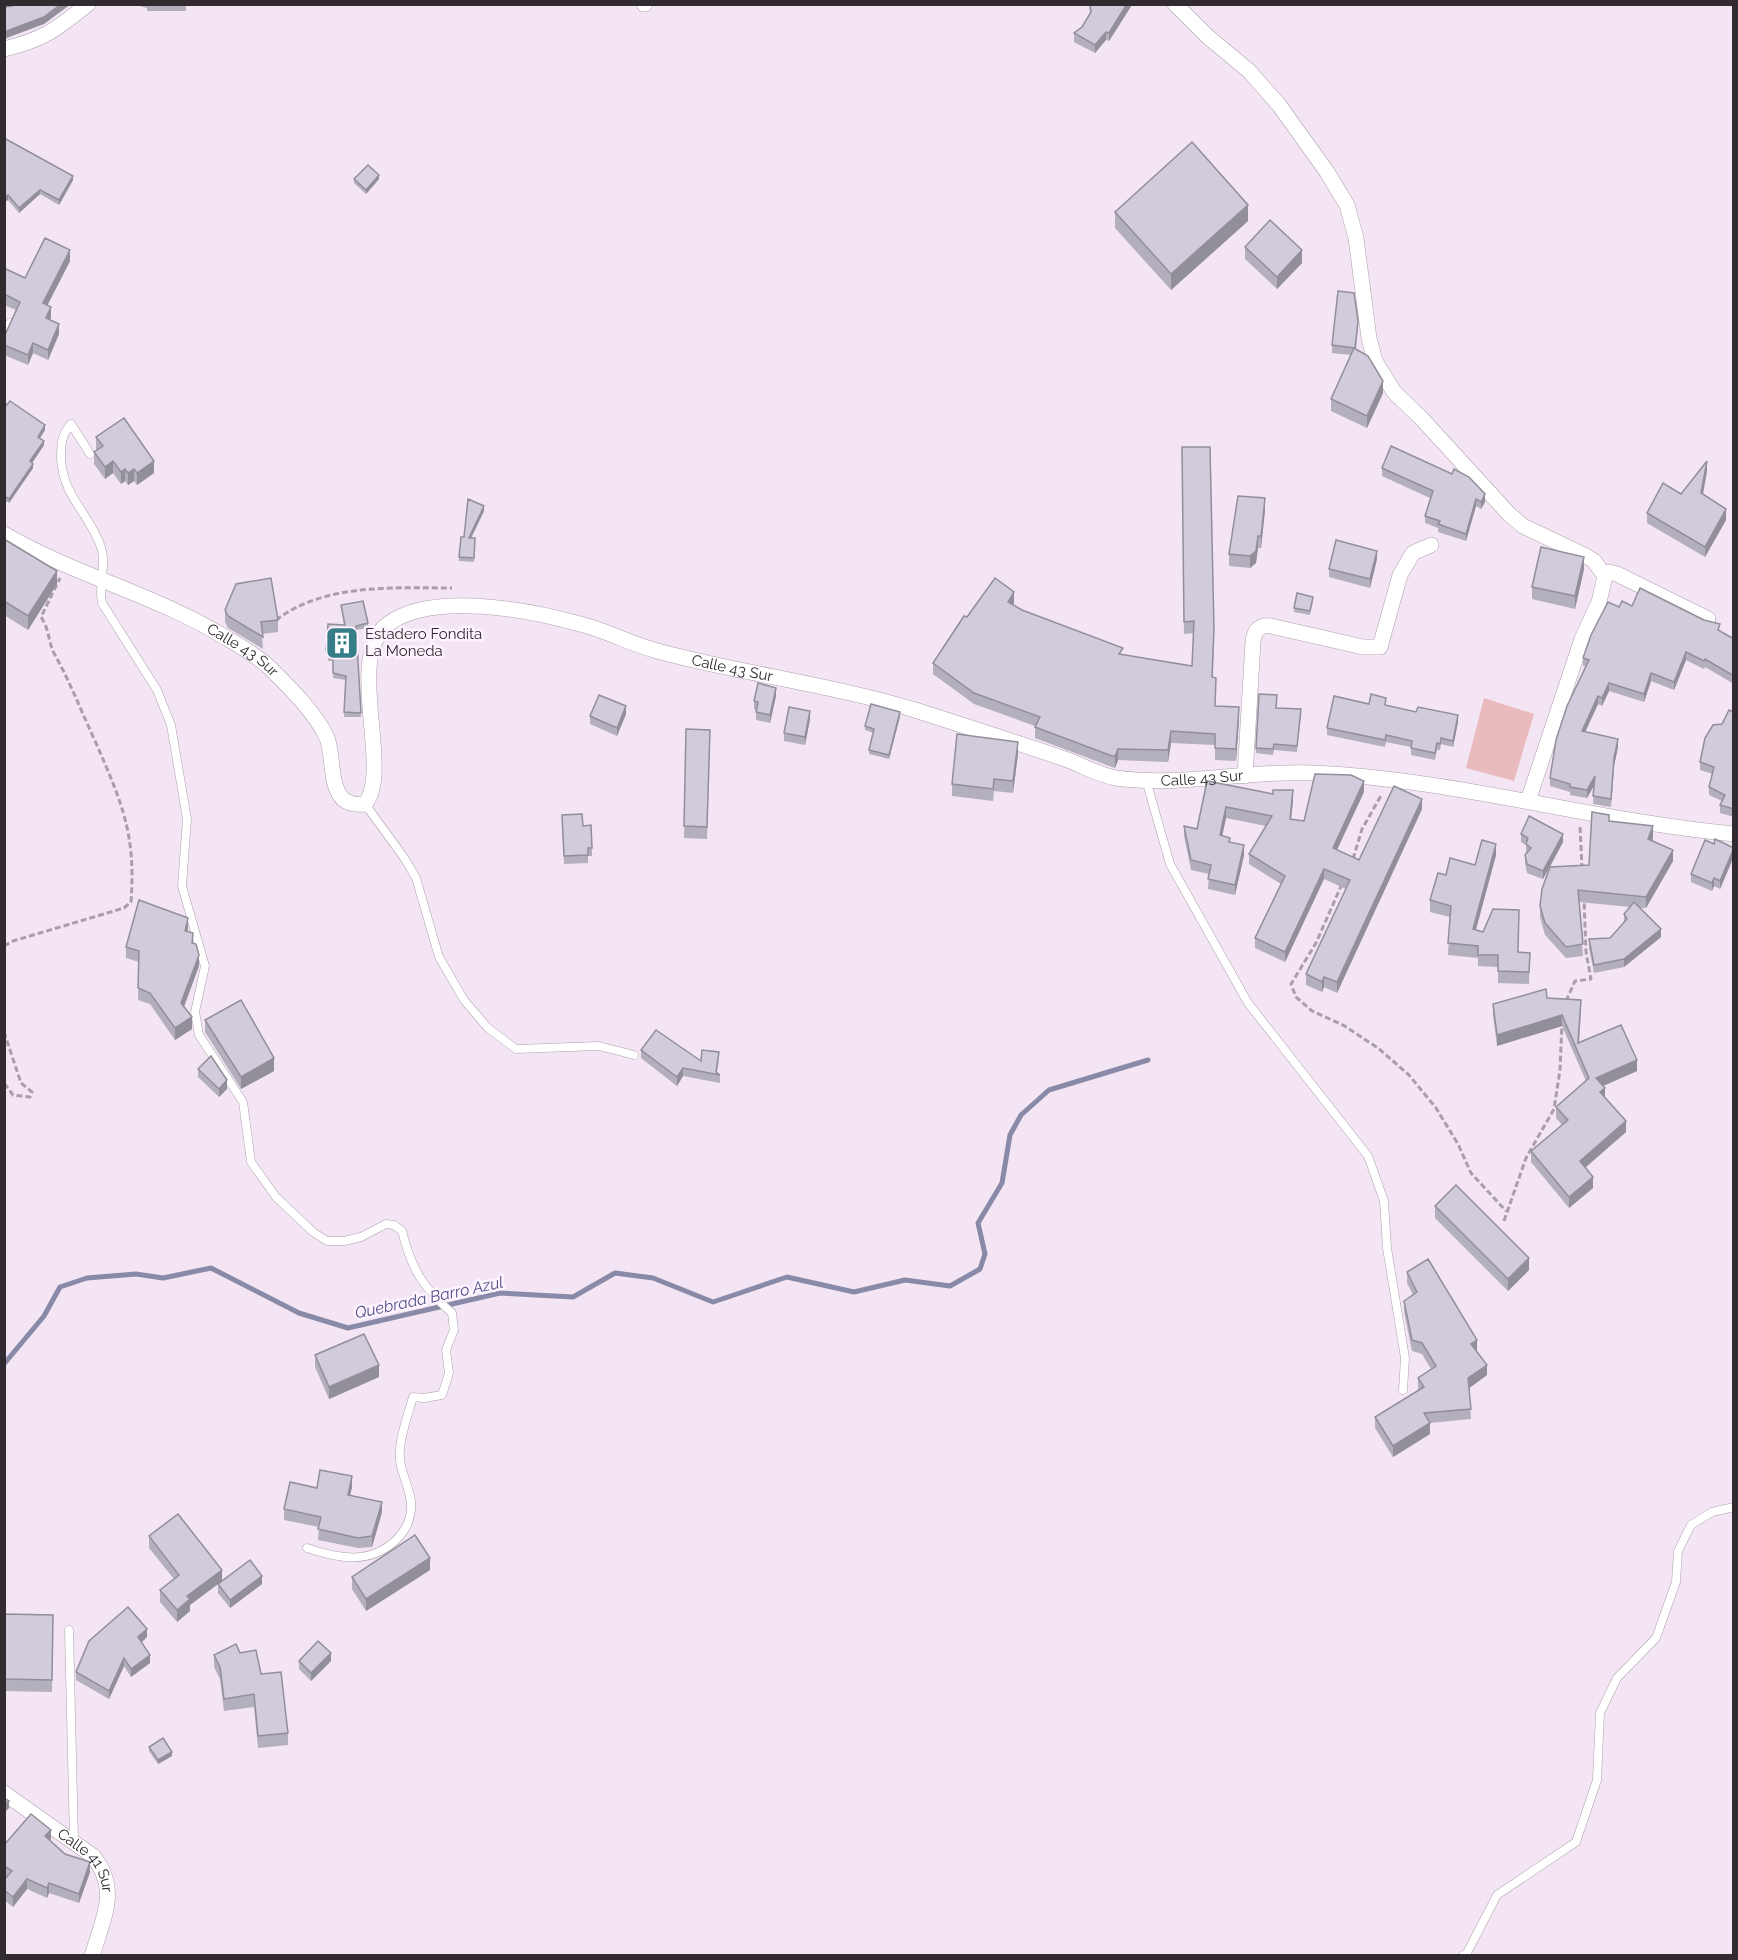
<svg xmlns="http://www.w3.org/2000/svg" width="1738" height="1960" viewBox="0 0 1738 1960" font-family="Raleway,sans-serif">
  <rect width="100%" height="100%" fill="#f3e5f3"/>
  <polygon fill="#e9bbbf" points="1484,698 1534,714 1514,781 1466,768"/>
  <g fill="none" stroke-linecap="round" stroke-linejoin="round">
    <polyline stroke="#888aa7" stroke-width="5" points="4,1364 44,1316 60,1287 87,1278 136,1274 163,1278 211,1268 299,1313 348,1328 500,1293 573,1297 615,1273 653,1278 713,1302 787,1277 854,1292 905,1280 950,1286 980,1269 985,1254 978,1223 1002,1183 1010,1135 1021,1115 1049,1090 1148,1060"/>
    <g stroke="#ada0ad" stroke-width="9">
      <g id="service">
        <polyline points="4,338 10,323"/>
        <path d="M90,454L71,424C61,435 61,445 61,459C63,497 90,514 101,547C107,566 98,584 102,603L157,690L171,725L187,819L182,886L205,966L195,1012L199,1035L243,1102L251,1162L276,1197L313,1232L327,1241H344L361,1237L386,1224L394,1225L402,1231C411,1268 423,1288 452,1313L454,1330L446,1350L449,1373L442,1395L424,1398L413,1397C408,1415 398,1441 400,1460C402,1477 413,1494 411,1510C410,1521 405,1531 397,1539C371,1565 339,1559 307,1548"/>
        <polyline points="1146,780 1170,864 1248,1003 1368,1156 1384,1201 1387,1248 1405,1358 1403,1390"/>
        <polyline points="365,804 405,859 416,878 439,957 464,1000 488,1028 516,1049 599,1046 634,1055"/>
        <polyline points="69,1630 74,1841"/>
        <polyline points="1462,1956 1467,1953 1497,1895 1576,1842 1597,1780 1600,1713 1617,1678 1656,1638 1676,1582 1678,1551 1691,1525 1712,1512 1734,1507"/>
      </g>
    </g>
    <g stroke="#ada0ad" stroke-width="16">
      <g id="minor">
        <polyline points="644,4 645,4"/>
        <polyline points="1175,4 1207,36 1249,71 1279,105 1327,172 1347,205 1356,238 1369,338 1375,361 1394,392 1422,419 1509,514 1523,526 1586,556 1594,561 1605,576 1599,602 1582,639 1528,801"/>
        <path d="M4,49C43,40 57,29 88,4"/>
        <path id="s1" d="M4,534C76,576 157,595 228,639C242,647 257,656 269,667C289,687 315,712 327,738C334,756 329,785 343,799C349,804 357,805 365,804C393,771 344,656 388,624C432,591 530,610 580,624C605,630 629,643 654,650C671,655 690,659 707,663C774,678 850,690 915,710C965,726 1015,742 1065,759C1082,765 1098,775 1116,778C1181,787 1248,770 1313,773C1455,779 1593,821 1734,834"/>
        <polyline points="1605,576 1609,572 1617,574 1708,619"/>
        <path d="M1245,776L1253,642C1254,631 1259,624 1271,626L1363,647H1380L1400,575L1413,553L1431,545"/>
        <path id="s2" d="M4,1793L93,1856C120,1890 103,1918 92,1956"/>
      </g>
    </g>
    <g stroke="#a99ea9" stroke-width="3" stroke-dasharray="6 3" stroke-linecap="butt">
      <path d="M276,620C325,583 394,588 452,588"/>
      <polyline points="1580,827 1582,868"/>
      <polyline points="1353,859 1362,829 1382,794"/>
      <polyline points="1342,884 1316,943 1291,984 1296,997 1312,1011 1343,1025 1378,1048 1409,1075 1436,1108 1458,1144 1471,1173 1506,1211"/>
      <path d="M4,946L13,941L124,908L131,902C136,834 122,803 96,743C82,713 71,684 55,655C48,643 50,630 41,617L60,578"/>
      <polyline points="1566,1001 1575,981 1591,979 1586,952 1584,899"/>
      <polyline points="4,1032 21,1083 32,1092 30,1097 13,1095 4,1083"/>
      <polyline points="1504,1221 1526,1158 1554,1109 1560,1070 1562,1022"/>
    </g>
    <use href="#service" stroke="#fff" stroke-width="8"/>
    <use href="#minor" stroke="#fff" stroke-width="15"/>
  </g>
  <g fill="#b4afbd">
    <polygon points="132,4 186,4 186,11 147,11 147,8"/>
    <polygon points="1089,4 1132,4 1109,41 1106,40 1095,53 1074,42 1074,33 1082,27 1090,14"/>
    <polygon points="4,138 73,180 59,205 40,194 19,213 8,200 4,202"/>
    <polygon points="354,179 379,179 366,194 354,183"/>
    <polygon points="1115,212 1248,221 1171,290 1115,228"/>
    <polygon points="1245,247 1302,263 1277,289 1245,259"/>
    <polygon points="70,261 47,305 51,317 50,320 59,334 48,360 33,353 28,365 4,355 4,337 16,310 4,305 4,268 25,278"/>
    <polygon points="1358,329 1356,349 1383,393 1367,428 1331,411 1331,399 1351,355 1332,353 1332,345"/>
    <polygon points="4,408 45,430 40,438 44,445 32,463 33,468 9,503 4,500"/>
    <polygon points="96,437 154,473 137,485 134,481 128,485 125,481 121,484 113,473 105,479 94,464 94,452 97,450 96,449"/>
    <polygon points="1182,447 1214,639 1213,677 1215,706 1239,719 1236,761 1215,760 1215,745 1171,743 1168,762 1118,760 1115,768 1112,767 1035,738 1035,726 974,704 933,674 933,663 967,617 1014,603 1013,605 1022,610 1123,655 1192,666 1194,633 1184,634"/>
    <polygon points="1382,468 1485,502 1481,509 1476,506 1466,541 1438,532 1438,528 1425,523 1425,516 1430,498 1382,476"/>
    <polygon points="1707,471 1703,494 1726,520 1705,557 1647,523 1647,513 1681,494"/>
    <polygon points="1265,510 1261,548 1258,548 1256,563 1250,568 1229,566 1229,554"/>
    <polygon points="484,511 471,538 475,542 474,562 459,561 459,557 464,537"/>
    <polygon points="4,539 57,584 28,630 4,615"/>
    <polygon points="1377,559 1370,588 1329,577 1329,569"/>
    <polygon points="1584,569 1575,609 1532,599 1532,587"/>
    <polygon points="1313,601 1310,615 1294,612 1294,608"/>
    <polygon points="341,605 368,623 368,628 356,630 361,717 344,717 346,680 333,678 333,661 328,661 329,655 326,655 328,624 344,625"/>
    <polygon points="1619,607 1720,631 1734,639 1734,684 1705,667 1704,669 1686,660 1674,690 1651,681 1644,702 1609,691 1602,706 1598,704 1585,732 1618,747 1614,766 1611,807 1593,804 1594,785 1587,798 1570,795 1570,792 1550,786 1550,778 1586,667 1583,666 1583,658"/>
    <polygon points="225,610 278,620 278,632 262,634 263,649 228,628 225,622"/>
    <polygon points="776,696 770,723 756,720 756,710 754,709 754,701"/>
    <polygon points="1369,704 1386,705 1458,722 1453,747 1441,744 1440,750 1437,750 1435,760 1411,755 1411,747 1386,742 1385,747 1327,735 1327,728"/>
    <polygon points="1277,708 1301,715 1297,752 1274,750 1273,755 1256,753 1256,748"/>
    <polygon points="1734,712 1734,817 1720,813 1720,805 1722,801 1709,795 1709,787 1713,774 1700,770 1700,762 1722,724"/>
    <polygon points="626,714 617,736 590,724 590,716"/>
    <polygon points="900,716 889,759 869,754 869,750 874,733 865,730 865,726"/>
    <polygon points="810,719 805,745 784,741 784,733"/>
    <polygon points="686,729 710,730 707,839 684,838"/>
    <polygon points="1018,754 1013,793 994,791 993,801 952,796 952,784"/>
    <polygon points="1207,781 1293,801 1291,819 1304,821 1364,792 1337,850 1359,860 1422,809 1337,993 1324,987 1322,992 1306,985 1306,974 1346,889 1324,879 1285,962 1255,948 1255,938 1281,884 1249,864 1249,854 1266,826 1226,818 1222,836 1244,855 1235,895 1208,889 1209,874 1191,870 1184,836 1184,826 1197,829"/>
    <polygon points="562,815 583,826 592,848 592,856 588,856 588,863 564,864"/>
    <polygon points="1609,821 1653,838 1652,841 1673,861 1646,908 1640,908 1661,937 1624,967 1594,973 1589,948 1589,939 1610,938 1624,923 1624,914 1630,907 1579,902 1583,956 1566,958 1545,935 1540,917 1540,906 1549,868 1543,879 1527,873 1525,863 1525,855 1527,853 1526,852 1526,845 1521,842 1521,834 1563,842 1550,867 1589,865"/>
    <polygon points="1734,847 1734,856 1720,889 1714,886 1712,891 1691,882 1691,874"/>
    <polygon points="1496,855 1476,930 1518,952 1530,953 1529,984 1498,983 1498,967 1478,966 1478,958 1448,955 1450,917 1430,912 1430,900 1446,875 1475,865"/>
    <polygon points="188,929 188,931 193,943 199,966 184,1007 192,1029 175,1040 150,1004 138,1000 139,962 126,958 126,947"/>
    <polygon points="1547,998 1581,1011 1579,1043 1637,1071 1603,1086 1605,1098 1626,1132 1585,1168 1593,1188 1569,1208 1531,1162 1531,1151 1562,1125 1556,1118 1556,1107 1586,1081 1562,1026 1497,1046 1493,1015 1493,1004"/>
    <polygon points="205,1020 274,1071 241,1089 205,1032"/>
    <polygon points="641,1050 701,1061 719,1061 717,1072 720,1075 720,1083 683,1076 677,1086 641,1058"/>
    <polygon points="198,1069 227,1089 219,1097 198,1077"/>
    <polygon points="1435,1206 1529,1270 1508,1291 1435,1218"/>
    <polygon points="1407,1272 1477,1351 1487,1375 1469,1388 1471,1419 1430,1423 1430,1434 1393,1457 1375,1428 1375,1417 1418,1390 1418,1378 1431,1369 1422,1354 1412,1351 1404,1312 1404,1301 1413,1295 1407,1283"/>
    <polygon points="315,1355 379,1377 329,1399 315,1367"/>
    <polygon points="352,1487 350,1495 382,1512 372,1547 358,1548 318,1540 319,1527 284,1520 284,1509 317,1488"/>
    <polygon points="149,1536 222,1581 190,1605 190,1611 177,1622 160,1602 160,1590 174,1579 149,1548"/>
    <polygon points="430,1570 366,1611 352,1589 352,1577"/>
    <polygon points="218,1584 262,1584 230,1608 218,1593"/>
    <polygon points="4,1614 53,1615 52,1692 4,1691"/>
    <polygon points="147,1637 141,1642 150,1663 131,1677 124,1666 109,1699 76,1680 76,1672"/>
    <polygon points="240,1653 261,1674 288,1733 288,1745 258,1748 254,1707 224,1711 220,1679 214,1667 214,1655"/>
    <polygon points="299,1661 331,1661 311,1681 299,1669"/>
    <polygon points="149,1747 172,1756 158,1764 149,1751"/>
    <polygon points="51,1839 50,1840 65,1854 90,1872 79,1903 49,1893 47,1898 27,1889 13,1907 4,1900 4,1880 7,1877 4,1875 4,1845"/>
  </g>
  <g fill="#928e9a">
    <polygon points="61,4 71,4 44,24 4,39 4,32"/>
    <polygon points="1127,4 1132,5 1109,41 1109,33"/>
    <polygon points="1106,32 1106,40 1095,53 1095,45"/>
    <polygon points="379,175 379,179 366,194 366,190"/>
    <polygon points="73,176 73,180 59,205 59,200"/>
    <polygon points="40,190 40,194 19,213 19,208"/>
    <polygon points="8,195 8,200 4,202 4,198"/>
    <polygon points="1248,205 1248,221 1171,290 1171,274"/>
    <polygon points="70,250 70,261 43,314 43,303"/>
    <polygon points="1302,250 1302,263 1277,289 1277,277"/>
    <polygon points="51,307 51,317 46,328 46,318"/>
    <polygon points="59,324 59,334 48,360 48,350"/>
    <polygon points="33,343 33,353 28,365 28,355"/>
    <polygon points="1383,381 1383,393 1367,428 1367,416"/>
    <polygon points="45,425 45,430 38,441 38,437"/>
    <polygon points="44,441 44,445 30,466 30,461"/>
    <polygon points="113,461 113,473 105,479 105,467"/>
    <polygon points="154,461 154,473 137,485 137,473"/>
    <polygon points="1707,461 1707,471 1701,504 1701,493"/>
    <polygon points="33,464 33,468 9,503 9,499"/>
    <polygon points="125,469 125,481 121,484 121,472"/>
    <polygon points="134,469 134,481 128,485 128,473"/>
    <polygon points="1485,494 1485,502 1481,509 1481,502"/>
    <polygon points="1265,498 1265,510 1261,548 1261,536"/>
    <polygon points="1476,499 1476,506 1466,541 1466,534"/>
    <polygon points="484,506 484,511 469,542 469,538"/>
    <polygon points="1726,509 1726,520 1705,557 1705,547"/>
    <polygon points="1258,536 1258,548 1256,563 1250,568 1250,556"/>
    <polygon points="1377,551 1377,559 1370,588 1370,579"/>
    <polygon points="1584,557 1584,569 1575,609 1575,596"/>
    <polygon points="57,571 57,584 28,630 28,616"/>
    <polygon points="1014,592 1014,603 1008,613 1008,602"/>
    <polygon points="1686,652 1686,660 1674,690 1674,682"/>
    <polygon points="1651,673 1651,681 1644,702 1644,694"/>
    <polygon points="1609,683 1609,691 1602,706 1602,698"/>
    <polygon points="776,688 776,696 770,723 770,715"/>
    <polygon points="1598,696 1598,704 1582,739 1582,731"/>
    <polygon points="626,706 626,714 617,736 617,728"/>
    <polygon points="1239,707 1239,719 1236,761 1236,749"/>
    <polygon points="810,711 810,719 805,745 805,737"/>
    <polygon points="900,712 900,716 889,759 889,755"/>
    <polygon points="1458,715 1458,722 1453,747 1453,741"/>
    <polygon points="1171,731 1171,743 1168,762 1168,750"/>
    <polygon points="1618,739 1618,747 1614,766 1611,807 1614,758"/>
    <polygon points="1018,742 1018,754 1013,793 1013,781"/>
    <polygon points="1118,749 1118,760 1115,768 1115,756"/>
    <polygon points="1595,776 1595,784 1587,798 1587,790"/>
    <polygon points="1364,781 1364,792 1333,858 1333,848"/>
    <polygon points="1293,790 1293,801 1290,829 1290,819"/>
    <polygon points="1422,799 1422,809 1337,993 1337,982"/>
    <polygon points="1226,807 1226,818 1220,846 1220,835"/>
    <polygon points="1653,826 1653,838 1648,851 1648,839"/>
    <polygon points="1563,834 1563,842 1543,879 1543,871"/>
    <polygon points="1496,844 1496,855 1473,940 1473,929"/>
    <polygon points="1244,845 1244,855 1235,895 1235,885"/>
    <polygon points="1734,848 1734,856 1720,889 1720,881"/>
    <polygon points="1673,850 1673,861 1646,908 1646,897"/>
    <polygon points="1324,869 1324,879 1285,962 1285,952"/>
    <polygon points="1714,878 1714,886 1712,891 1712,883"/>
    <polygon points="188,918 188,929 185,942 185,931"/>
    <polygon points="1661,929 1661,937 1624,967 1624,959"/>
    <polygon points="199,955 199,966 181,1014 181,1003"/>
    <polygon points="1324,977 1324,987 1322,992 1322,982"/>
    <polygon points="1562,1015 1562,1026 1497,1046 1497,1035"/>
    <polygon points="192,1017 192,1029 175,1040 175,1028"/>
    <polygon points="274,1058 274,1071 241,1089 241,1077"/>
    <polygon points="1637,1060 1637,1071 1596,1089 1596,1078"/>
    <polygon points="683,1068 683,1076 677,1086 677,1077"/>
    <polygon points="227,1080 227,1089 219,1097 219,1089"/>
    <polygon points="1605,1088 1605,1099 1600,1092"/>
    <polygon points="1626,1121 1626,1132 1580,1172 1580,1161"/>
    <polygon points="1593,1177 1593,1188 1569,1208 1569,1197"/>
    <polygon points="1529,1258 1529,1270 1508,1291 1508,1279"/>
    <polygon points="1477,1340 1477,1351 1471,1355 1471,1344"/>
    <polygon points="379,1365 379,1377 329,1399 329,1387"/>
    <polygon points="1487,1365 1487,1375 1468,1389 1468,1378"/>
    <polygon points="1430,1423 1430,1434 1393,1457 1393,1446"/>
    <polygon points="352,1476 352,1487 348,1505 348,1495"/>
    <polygon points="382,1502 382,1512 372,1547 372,1536"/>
    <polygon points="430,1558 430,1570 366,1611 366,1599"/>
    <polygon points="222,1570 222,1581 190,1605 190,1611 177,1622 177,1610 187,1596"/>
    <polygon points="262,1576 262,1584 230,1608 230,1600"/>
    <polygon points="147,1629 147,1637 138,1646 138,1637"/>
    <polygon points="331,1653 331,1661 311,1681 311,1673"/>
    <polygon points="150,1655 150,1663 131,1677 131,1669"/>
    <polygon points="124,1658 124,1666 109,1699 109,1691"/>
    <polygon points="172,1752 172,1756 158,1764 158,1760"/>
    <polygon points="9,1801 9,1808 4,1813 4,1805"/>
    <polygon points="51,1830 51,1839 45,1846 45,1836"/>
    <polygon points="90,1862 90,1872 79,1903 79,1894"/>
    <polygon points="27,1879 27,1889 13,1907 13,1897"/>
    <polygon points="49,1883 49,1893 47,1898 47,1888"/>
  </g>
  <g fill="#d1cbdc" stroke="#928e9a" stroke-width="1.5">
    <polygon points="12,4 61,4 44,17 4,32 4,7 12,6"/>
    <polygon points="1090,4 1127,4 1109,33 1106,32 1095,45 1074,33 1082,27 1091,12"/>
    <polygon points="4,138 73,176 59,200 40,190 19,208 8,195 4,198"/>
    <polygon points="1192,142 1248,205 1171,274 1115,212"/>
    <polygon points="368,165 379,175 366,190 354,179"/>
    <polygon points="1270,220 1302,250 1277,277 1245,247"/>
    <polygon points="45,238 70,250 43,303 51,307 46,318 59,324 48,350 33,343 28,355 4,345 4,337 20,302 4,294 4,268 25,278"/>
    <polygon points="1338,291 1354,293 1358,321 1355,348 1332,345"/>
    <polygon points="1354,348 1368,356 1383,381 1367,416 1331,399"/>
    <polygon points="10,401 45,425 38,437 44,441 30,461 33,464 9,499 4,496 4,408"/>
    <polygon points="124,418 154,461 137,473 134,469 128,473 125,469 121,472 113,461 105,467 94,452 103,446 96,437"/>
    <polygon points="1391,446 1452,474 1454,469 1469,477 1485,494 1481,502 1476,499 1466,534 1438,524 1440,521 1425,516 1433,491 1382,468"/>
    <polygon points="1182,447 1210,447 1214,628 1212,677 1216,678 1215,706 1239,707 1236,749 1215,748 1215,734 1171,731 1168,750 1118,749 1115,756 1112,756 1035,727 1040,717 974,693 933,663 964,616 967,617 995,578 1014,592 1008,602 1022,610 1123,648 1119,654 1192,666 1194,621 1184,622"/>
    <polygon points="1707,461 1701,493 1726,509 1705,547 1647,513 1663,483 1681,494"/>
    <polygon points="1238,496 1265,498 1261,536 1258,536 1256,551 1250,556 1229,554"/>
    <polygon points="468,499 484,506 469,538 475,538 474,558 459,557 461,537 464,537"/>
    <polygon points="4,539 57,571 28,616 4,601"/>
    <polygon points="1336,540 1377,551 1370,579 1329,569"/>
    <polygon points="1541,547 1584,557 1575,596 1532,587"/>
    <polygon points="271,578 278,620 261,622 263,637 228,616 225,610 236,584"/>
    <polygon points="1640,588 1704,620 1720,624 1718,630 1734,639 1734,676 1705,659 1704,661 1686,652 1674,682 1651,673 1644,694 1609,683 1602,698 1598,696 1582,731 1618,739 1614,758 1611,799 1593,796 1595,776 1587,790 1570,787 1570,784 1550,778 1556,740 1567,706 1589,660 1583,658 1591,635 1608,602 1619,607 1622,601 1632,606"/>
    <polygon points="1297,593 1313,597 1310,611 1294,608"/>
    <polygon points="363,601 368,623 356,626 361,713 344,712 346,676 333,673 333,656 328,656 329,651 326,651 328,624 345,625 341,605"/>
    <polygon points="758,683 776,688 770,715 756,712 758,702 754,701"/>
    <polygon points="1259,694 1277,695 1276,708 1301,709 1297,746 1274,744 1273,749 1256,748"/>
    <polygon points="1371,694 1386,698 1385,705 1416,712 1418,707 1458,715 1453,741 1441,738 1440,744 1437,743 1435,753 1411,748 1412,741 1386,735 1385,740 1327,728 1334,696 1369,704"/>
    <polygon points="599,695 626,706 617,728 590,716"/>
    <polygon points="871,704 900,712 889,755 869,750 874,729 865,726"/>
    <polygon points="789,707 810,711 805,737 784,733"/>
    <polygon points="1729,710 1734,712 1734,809 1720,805 1725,795 1709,787 1714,767 1700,762 1705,738 1713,725 1722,724"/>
    <polygon points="686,729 710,730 707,827 684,826"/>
    <polygon points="957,734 1018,742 1013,781 994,779 993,789 952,784"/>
    <polygon points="1315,774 1351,775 1364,781 1333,848 1359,860 1394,786 1422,799 1337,982 1324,977 1322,982 1306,974 1350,880 1324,869 1285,952 1255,938 1285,876 1249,854 1272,816 1226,807 1220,835 1230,838 1229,842 1244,845 1235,885 1208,879 1211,865 1191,860 1184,826 1197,829 1207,781 1273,794 1273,790 1293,790 1290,819 1304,821"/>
    <polygon points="1592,812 1609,815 1609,821 1653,826 1648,839 1673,850 1646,897 1578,890 1583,944 1566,947 1545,923 1540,906 1542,889 1550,867 1589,865"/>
    <polygon points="582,814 583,826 591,825 592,848 588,848 588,855 564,856 562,815"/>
    <polygon points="1529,816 1563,834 1543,871 1527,864 1525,855 1531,848 1526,844 1528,838 1521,834"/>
    <polygon points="1715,839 1734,848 1720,881 1714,878 1712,883 1691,874 1705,840 1714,844"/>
    <polygon points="1482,840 1496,844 1473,929 1483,932 1493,909 1519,910 1518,952 1530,953 1529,972 1498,971 1498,955 1478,955 1478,946 1448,943 1451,906 1430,900 1438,873 1446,875 1450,858 1475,865"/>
    <polygon points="139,900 188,918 185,931 193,933 192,943 196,944 199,955 181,1003 192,1017 175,1028 150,993 138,988 139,951 126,947"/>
    <polygon points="1634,902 1661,929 1624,959 1594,965 1589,939 1610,938 1627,919 1624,914"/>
    <polygon points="1546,989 1547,998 1581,1000 1578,1043 1621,1025 1637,1060 1596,1078 1605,1088 1600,1092 1626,1121 1580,1161 1593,1177 1569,1197 1531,1151 1568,1120 1556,1107 1589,1078 1562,1015 1497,1035 1493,1004"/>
    <polygon points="241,1000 274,1058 241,1077 205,1020"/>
    <polygon points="656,1030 701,1061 702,1050 719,1052 716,1072 720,1075 683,1068 677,1077 641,1050"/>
    <polygon points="211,1056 227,1080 219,1089 198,1069"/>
    <polygon points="1456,1185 1529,1258 1508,1279 1435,1206"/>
    <polygon points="1428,1259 1477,1340 1471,1344 1487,1365 1468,1378 1471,1409 1424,1413 1430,1423 1393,1446 1375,1417 1424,1387 1418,1378 1436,1366 1422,1343 1412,1340 1404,1301 1417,1292 1407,1272"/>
    <polygon points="364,1334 379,1365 329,1387 315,1355"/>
    <polygon points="320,1470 352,1476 348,1495 382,1502 372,1536 358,1538 318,1529 321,1517 284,1509 290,1482 317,1488"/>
    <polygon points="178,1514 222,1570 187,1596 190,1599 177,1610 160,1590 179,1575 149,1536"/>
    <polygon points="415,1535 430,1558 366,1599 352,1577"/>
    <polygon points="250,1560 262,1576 230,1600 218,1584"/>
    <polygon points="128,1607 147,1629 138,1637 150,1655 131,1669 124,1658 109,1691 76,1672 89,1641"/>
    <polygon points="4,1614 53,1615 52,1680 4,1679"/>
    <polygon points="318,1641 331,1653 311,1673 299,1661"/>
    <polygon points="236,1644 240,1653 256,1650 261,1674 281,1672 288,1733 258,1736 254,1694 224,1699 220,1667 214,1655"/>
    <polygon points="163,1738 172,1752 158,1760 149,1747"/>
    <polygon points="4,1798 9,1801 4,1805"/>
    <polygon points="31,1814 51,1830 45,1836 65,1854 90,1862 79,1894 49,1883 47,1888 27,1879 13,1897 4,1890 4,1880 12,1871 4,1866 4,1845"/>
  </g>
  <defs>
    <g id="building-square" transform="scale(1.725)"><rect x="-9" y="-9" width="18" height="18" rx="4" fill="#377d88" stroke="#fef3fe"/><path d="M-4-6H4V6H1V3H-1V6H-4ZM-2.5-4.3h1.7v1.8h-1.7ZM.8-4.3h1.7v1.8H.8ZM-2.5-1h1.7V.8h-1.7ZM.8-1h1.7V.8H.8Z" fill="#fff"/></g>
  </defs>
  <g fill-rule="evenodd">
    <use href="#building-square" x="342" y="643"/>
  </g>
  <g text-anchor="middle" stroke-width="5" stroke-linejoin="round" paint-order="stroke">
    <g font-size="15" fill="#312b31" stroke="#fef3fe" text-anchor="start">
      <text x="365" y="639">Estadero Fondita<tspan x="365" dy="17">La Moneda</tspan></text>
    </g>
    <g font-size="15" fill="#312b31" stroke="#fef3fe">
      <text dy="5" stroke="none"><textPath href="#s1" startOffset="266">Calle 43 Sur</textPath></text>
      <text dy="5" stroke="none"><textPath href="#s1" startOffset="1020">Calle 43 Sur</textPath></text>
      <text dy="5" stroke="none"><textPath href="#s1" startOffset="1506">Calle 43 Sur</textPath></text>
      <text dy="5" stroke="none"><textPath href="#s2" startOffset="108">Calle 41 Sur</textPath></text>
    </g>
    <g font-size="16" font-style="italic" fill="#4d5185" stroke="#fef3fe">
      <text transform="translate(429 1297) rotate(-12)" y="6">Quebrada Barro Azul</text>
    </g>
  </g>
  <rect width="1738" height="1960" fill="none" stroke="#312b31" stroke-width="12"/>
</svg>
